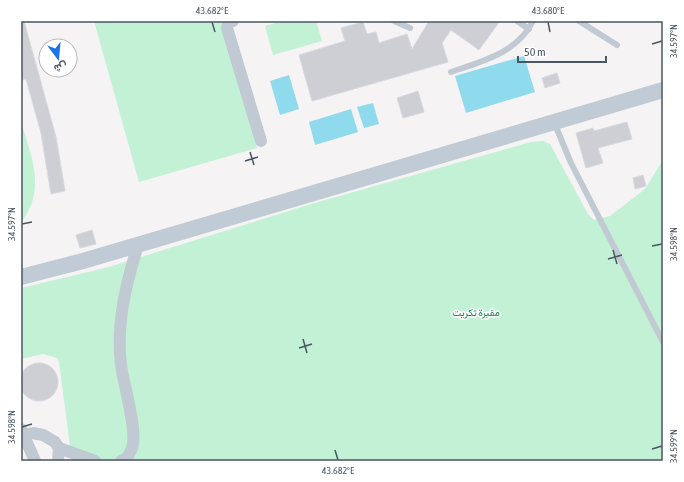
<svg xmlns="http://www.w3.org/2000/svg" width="684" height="482" viewBox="0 0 684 482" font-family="'Asap Condensed',Vazirmatn,sans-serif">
  <rect width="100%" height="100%" fill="#f5f3f3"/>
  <g fill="#c3f1d5">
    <polygon points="94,21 221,21 257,148 139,182"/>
    <polygon points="283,21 316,21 322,41 273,55 265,26"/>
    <path d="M21,121C31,157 47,189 21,223Z"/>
    <polygon points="543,141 550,144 588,214 594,220 610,216 645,189 663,160 663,461 72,461 59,362 57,358 43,354 21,359 21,288 109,267 311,204 531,142"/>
  </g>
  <g fill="#90daee">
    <polygon points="524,56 535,92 466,113 455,76"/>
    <polygon points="289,75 299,109 280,115 270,81"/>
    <polygon points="373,103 379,124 364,128 357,107"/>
    <polygon points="351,109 358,132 315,145 309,122"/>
  </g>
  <g fill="#cdcfd5" stroke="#d7d9de">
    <polygon points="21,21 24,21 56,137 65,191 51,194 41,133 26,79 23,80 21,73"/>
    <polygon points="429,21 500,21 479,50 451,30 442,43 448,62 312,101 299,55 345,41 341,28 363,22 367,34 376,32 379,43 407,34 412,49"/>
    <polygon points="557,73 560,83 545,88 542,78"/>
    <polygon points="418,91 424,112 403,118 397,98"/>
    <polygon points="627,122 632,139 598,148 603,163 586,168 576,133 593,128 594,131"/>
    <polygon points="643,175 646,186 635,189 633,178"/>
    <polygon points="92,230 96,244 80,248 76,235"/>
    <circle cx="39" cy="382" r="19"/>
  </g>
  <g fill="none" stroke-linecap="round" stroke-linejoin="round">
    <g stroke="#c1cad2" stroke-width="6">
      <polyline points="394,21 410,28"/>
      <polyline points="517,21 529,29"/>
      <polyline points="579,21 617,45"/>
      <path d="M451,72C483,61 517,53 533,21"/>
      <polyline points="554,122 571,163 663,342"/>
    </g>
    <g stroke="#c1cad2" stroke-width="12">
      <polyline points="233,21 228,23 227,28 261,141"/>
      <polyline points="21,429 35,461"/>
      <polyline points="24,435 33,433 43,435 55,442 59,448 95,461"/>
      <polyline points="58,461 59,448"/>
      <path d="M121,461C128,458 132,451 133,444C136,425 124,386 121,365C116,325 126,283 138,245"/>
    </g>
    <polyline stroke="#c1cbd6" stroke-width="16" points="21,277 83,261 663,90"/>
  </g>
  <path fill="none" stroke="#4a5661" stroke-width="1.5" d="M212,22L215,32M548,22L550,32M652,44L662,41M250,152L254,165M245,161L258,157M22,224L32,222M652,246L662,244M613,250L617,264M608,259L622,255M303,339L307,353M299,348L312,344M22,427L32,424M652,449L662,446M335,450L338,460"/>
  <g text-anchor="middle" stroke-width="3" stroke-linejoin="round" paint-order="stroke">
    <g font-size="10" fill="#17864f" stroke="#fff">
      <text x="476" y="316">مقبرة تكريت</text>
    </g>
  </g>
  <rect width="684" height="482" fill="none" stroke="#ffffff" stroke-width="44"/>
  <g transform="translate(58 58) rotate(164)"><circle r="19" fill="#ffffff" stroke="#b7bbc0"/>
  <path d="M0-3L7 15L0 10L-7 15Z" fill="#1a73e8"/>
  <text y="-6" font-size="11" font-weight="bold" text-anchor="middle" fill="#4a5661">ش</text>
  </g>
  <path d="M518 56v6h88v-6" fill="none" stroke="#4a5661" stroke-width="2"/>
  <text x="524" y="56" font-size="12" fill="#4a5661" stroke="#ffffff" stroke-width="3" paint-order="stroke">50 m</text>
  <rect x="22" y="22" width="640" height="438" fill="none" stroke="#4a5661" stroke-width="1.5"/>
  <g font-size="10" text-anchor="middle" fill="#4a5661">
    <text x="212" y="14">43.682°E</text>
    <text x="548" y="14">43.680°E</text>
    <text transform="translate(673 41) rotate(-90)" y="4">34.597°N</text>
    <text transform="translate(11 224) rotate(-90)" y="4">34.597°N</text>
    <text transform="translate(673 244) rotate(-90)" y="4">34.598°N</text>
    <text transform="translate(11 427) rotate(-90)" y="4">34.598°N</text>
    <text transform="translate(673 446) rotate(-90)" y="4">34.599°N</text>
    <text x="338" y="474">43.682°E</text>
  </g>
</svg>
